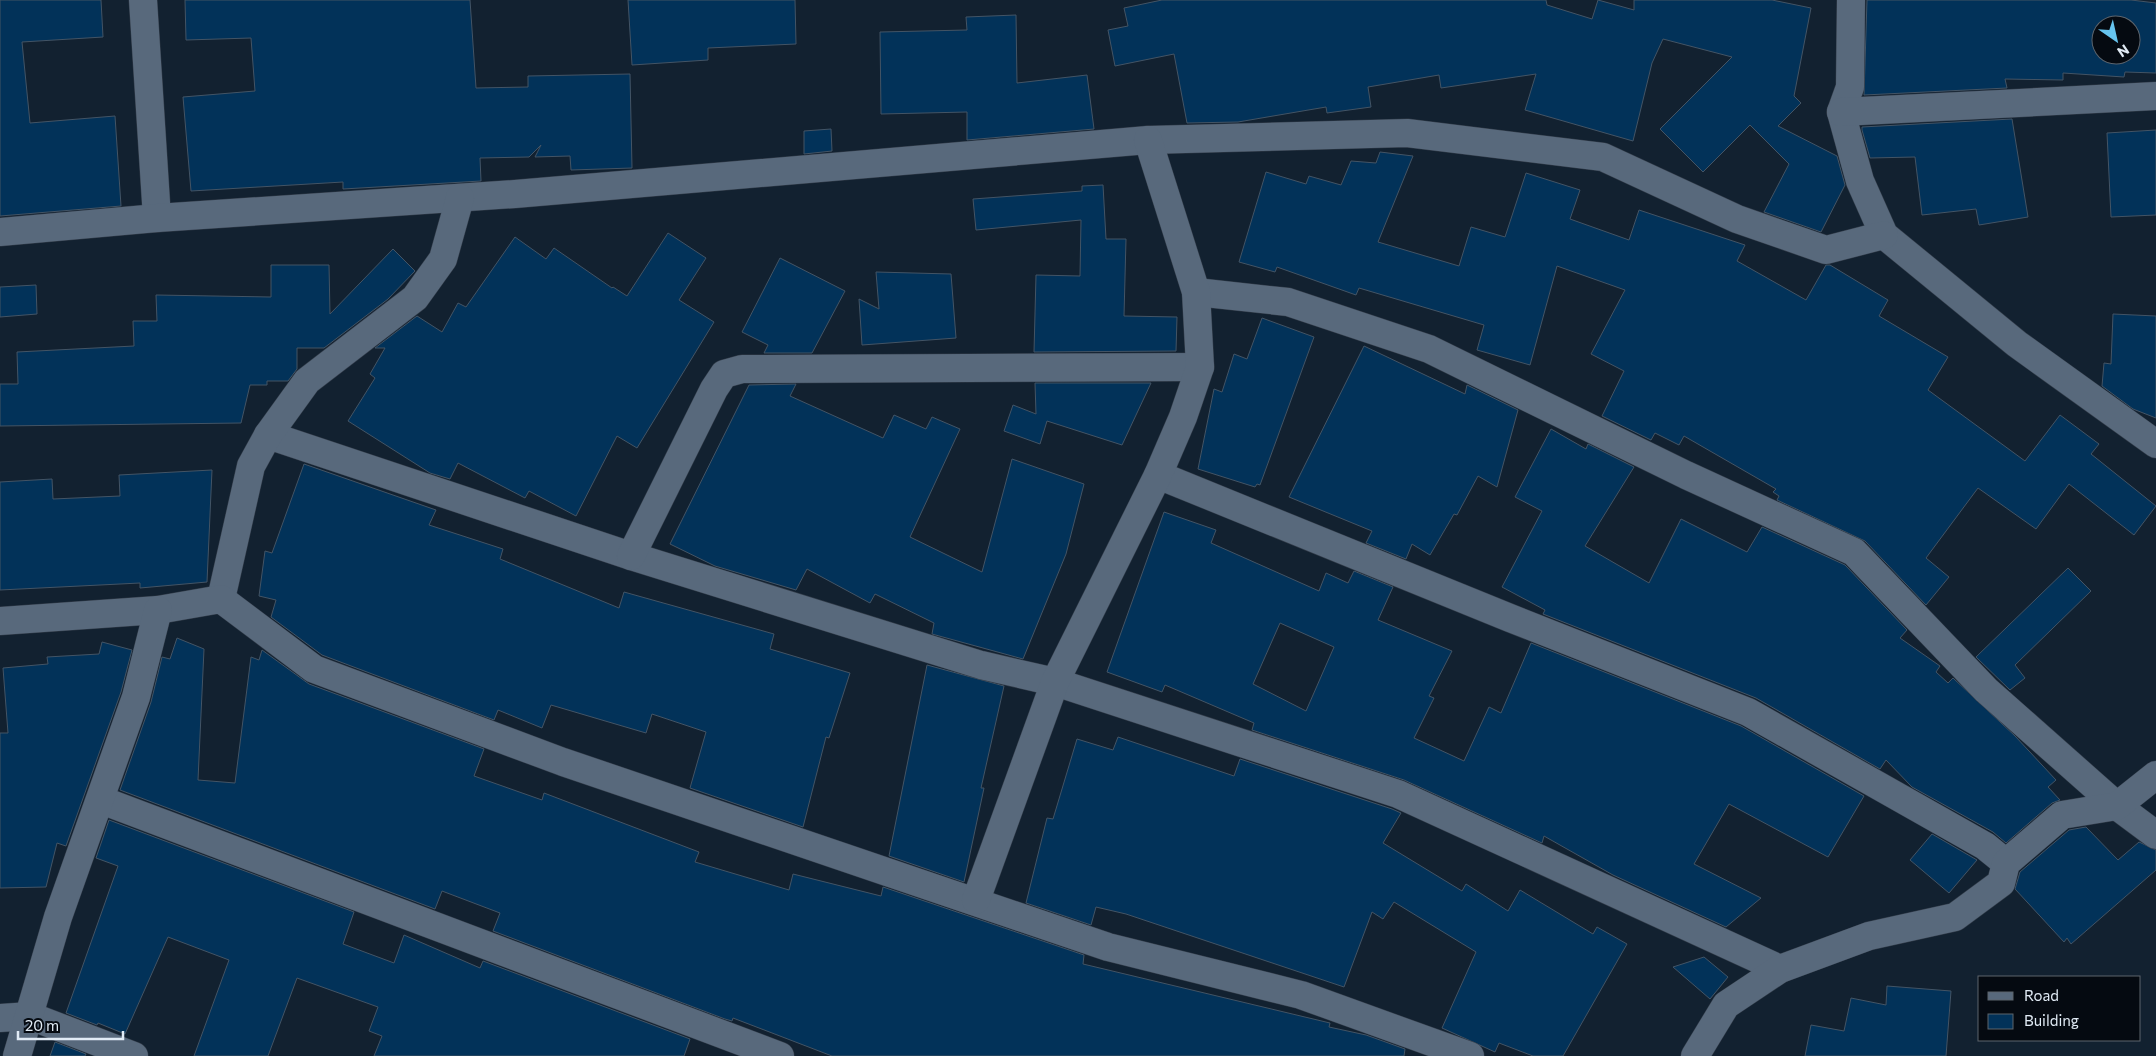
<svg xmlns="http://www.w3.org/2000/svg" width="2156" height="1056" viewBox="0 0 2156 1056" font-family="Commissioner,sans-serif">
  <rect width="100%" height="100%" fill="#122130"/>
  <g fill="#023259" stroke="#435465" fill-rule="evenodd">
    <polygon points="0,0 101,0 103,37 22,42 30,123 115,116 121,206 0,216"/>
    <polygon points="185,0 470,0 476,88 528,87 528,76 630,74 632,168 571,170 570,156 535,157 541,145 529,157 480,158 481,181 343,189 343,182 191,191 183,97 255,91 251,38 186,40"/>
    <polygon points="628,0 795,0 796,44 708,48 708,60 632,65"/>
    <polygon points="1162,0 1546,0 1547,5 1592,19 1598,0 1634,10 1634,0 1772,0 1811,8 1794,96 1801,103 1778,126 1837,156 1845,185 1821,232 1764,212 1789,164 1750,125 1703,172 1660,129 1732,57 1663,39 1652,63 1633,141 1525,110 1536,74 1441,88 1439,75 1368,87 1371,107 1327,113 1326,107 1238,122 1187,123 1174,54 1115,66 1108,30 1128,26 1124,8"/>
    <path d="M1867,0H2131L2156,3V73L2125,72L2124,77L2063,73V80L2005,79L2007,88L1864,95ZM2101,25H2131V55H2101Z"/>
    <polygon points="1016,15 1017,83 1087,75 1094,129 967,140 967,112 881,114 880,32 967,30 966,17"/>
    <polygon points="2012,119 2028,217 1979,225 1976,209 1922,215 1915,157 1870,158 1862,130 1862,127"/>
    <polygon points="831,129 832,151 804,154 804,131"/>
    <polygon points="2156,130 2156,215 2111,217 2107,133"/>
    <polygon points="1380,152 1413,156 1378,242 1459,266 1471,227 1505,237 1526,173 1580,190 1570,219 1629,240 1639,210 1745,245 1737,261 1806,300 1826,265 1830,265 1888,300 1879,316 1948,357 1928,390 2025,461 2060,415 2099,444 2091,454 2156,506 2134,535 2069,484 2036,529 1978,488 1926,558 1949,577 1926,605 1865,541 1777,500 1779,496 1773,492 1776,489 1684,436 1679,445 1655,433 1651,440 1602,416 1624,371 1591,354 1625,290 1557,266 1530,365 1477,350 1484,325 1359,288 1356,295 1277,267 1275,272 1239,262 1266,172 1306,184 1309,176 1341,185 1351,161 1376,163"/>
    <polygon points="1103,185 1106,239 1126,239 1124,316 1177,317 1176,351 1034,352 1036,275 1080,276 1081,220 976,230 973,199 1082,191 1082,186"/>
    <polygon points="668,233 706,258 679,300 714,322 637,448 617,436 576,516 529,491 525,498 458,463 450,479 430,473 348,421 375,378 370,374 385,348 375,348 417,316 442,332 458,303 466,307 515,237 546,259 554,248 612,288 613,287 627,296"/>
    <polygon points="393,249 415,271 388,299 324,348 297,348 297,369 288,381 267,381 267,385 250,385 241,423 0,426 0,384 18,384 17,352 134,346 133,321 157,321 156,295 271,297 271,265 329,265 330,314"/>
    <polygon points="780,258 845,291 812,353 764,353 768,345 742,332"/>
    <polygon points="876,272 951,274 956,338 862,345 859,299 879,309"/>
    <polygon points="36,285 37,314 0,317 0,287"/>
    <polygon points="2113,314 2156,316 2156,418 2133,409 2102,386 2104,363 2111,364"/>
    <polygon points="1262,318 1314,337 1260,485 1257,484 1255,487 1198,469 1214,389 1222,392 1234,354 1247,359"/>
    <polygon points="1364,346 1465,394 1467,385 1518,410 1497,487 1478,476 1457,515 1454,514 1430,555 1412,544 1406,559 1366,543 1372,531 1289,497"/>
    <polygon points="1035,383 1151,383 1122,445 1047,421 1040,444 1004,431 1013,405 1036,414"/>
    <polygon points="796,384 790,396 883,438 894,415 926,429 932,417 960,429 910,537 982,572 1012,459 1084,484 1066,554 1023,659 932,634 934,623 875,594 870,603 807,569 796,590 715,566 670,544 749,385"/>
    <polygon points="1551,429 1586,449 1588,444 1634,467 1585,546 1649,583 1681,519 1747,552 1762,527 1845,565 1907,630 1900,638 1940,666 1936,672 1948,683 1953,678 2015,736 2056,780 2048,787 2060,800 2052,803 2006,843 1993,832 1912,787 1886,760 1880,769 1756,698 1543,614 1545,610 1502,587 1542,511 1515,497"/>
    <polygon points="304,464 436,510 429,525 503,549 500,559 619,608 624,592 774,634 770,649 850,673 829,738 826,737 803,827 690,788 706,732 652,714 646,733 551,705 542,728 498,710 494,720 322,655 271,617 276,600 259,596 265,551 272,553"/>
    <polygon points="212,470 207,582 140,588 140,583 0,590 0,482 52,479 53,499 120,496 119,475"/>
    <path d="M1164,512L1216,530L1211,543L1319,591L1326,573L1348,583L1354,571L1393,587L1378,620L1452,651L1429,696L1434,698L1414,738L1464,761L1489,707L1501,713L1531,643L1741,726L1864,796L1828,857L1729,804L1694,864L1761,898L1726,927L1613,875L1544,836L1542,843L1404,780L1252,730L1254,723L1165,685L1162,692L1107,672ZM1280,623L1334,647L1306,711L1253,684Z"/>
    <polygon points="2068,568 2091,591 2015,665 2025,678 2010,690 1976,657"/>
    <polygon points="177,638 204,649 198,780 235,783 251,657 259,660 262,650 309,684 484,749 474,776 542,800 544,793 699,852 695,862 789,890 793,874 881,896 883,887 1084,955 1083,964 1330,1023 1329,1027 1366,1035 1405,1049 1404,1056 832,1056 733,1018 732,1021 725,1019 493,931 500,913 442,891 435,909 120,790 151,702 162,657 170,659"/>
    <polygon points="102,642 132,650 121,692 66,846 57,843 46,887 0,888 0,733 8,733 3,668 48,664 47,657 99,654"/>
    <polygon points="927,665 1004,686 981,788 984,788 964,882 889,856"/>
    <polygon points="1118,737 1234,776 1240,759 1392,809 1401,813 1383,843 1462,891 1466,884 1508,911 1520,890 1593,934 1597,927 1627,944 1563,1056 1533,1056 1499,1043 1495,1052 1442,1028 1476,952 1394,902 1383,919 1372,912 1344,987 1126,914 1096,907 1091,925 1026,903 1047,818 1053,819 1077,739 1113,750"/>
    <polygon points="109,820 354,912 343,944 394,963 404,935 480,968 483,961 690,1039 684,1056 374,1056 382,1036 369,1031 378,1007 297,978 268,1056 194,1056 229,960 168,937 125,1034 98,1023 97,1025 66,1013 118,866 96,858"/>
    <polygon points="2086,827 2118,860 2139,842 2156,850 2156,870 2071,944 2067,938 2064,942 2015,889 2020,872 2069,830"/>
    <polygon points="1932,834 1977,860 1949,893 1910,860"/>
    <polygon points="1704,957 1728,977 1710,999 1673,967"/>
    <polygon points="1887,986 1951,991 1946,1056 1805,1056 1811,1025 1844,1031 1851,998 1886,1005"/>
    <polygon points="55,1042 86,1054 85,1056 50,1056"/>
  </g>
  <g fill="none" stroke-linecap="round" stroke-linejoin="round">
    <g stroke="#323c49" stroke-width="29">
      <g id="minor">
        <polyline points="143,0 157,218"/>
        <polyline points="1851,0 1850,87 1841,112 1860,181 1884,235 2017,344 2156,444"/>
        <polyline points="1841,112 2156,96"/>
        <polyline points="0,232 157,218 515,194 1148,140 1407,133 1603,157 1737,219 1826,250 1884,235"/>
        <polyline points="1196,292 1288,302 1429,349 1686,475 1854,552 1986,690 2117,806 2156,835"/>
        <polyline points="268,435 631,556 981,665 1055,682 1398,794 1780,969"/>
        <polyline points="1158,475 1510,618 1748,712 1985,846 2006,863"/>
        <polyline points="631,556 714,389 724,374 742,369 1200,367"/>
        <polyline points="221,599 251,466 268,435 307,381 415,298 443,259 460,198"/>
        <polyline points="0,621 158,610 221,599 314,669 563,762 1108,947 1301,995 1470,1056"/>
        <polyline points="101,800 780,1056"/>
        <polyline points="976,900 1055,682 1158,475 1183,417 1200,367 1196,292 1148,140"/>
        <polyline points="0,1018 30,1016 134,1056"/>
        <polyline points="17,1056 58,917 136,697 158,610"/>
        <polyline points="1695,1056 1726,1005 1780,969 1869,936 1955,917 2001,883 2006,863 2062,815 2117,806 2156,775"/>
      </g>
    </g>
    <use href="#minor" stroke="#58697c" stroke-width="28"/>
  </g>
  <rect x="1978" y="976" width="162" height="65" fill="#050a11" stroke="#5d646c"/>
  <rect x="1988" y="992" width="25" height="8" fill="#58697c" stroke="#5d646c"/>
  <text x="2024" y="1001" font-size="15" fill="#e1ebf5">Road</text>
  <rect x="1988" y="1014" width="25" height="15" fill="#023259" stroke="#5d646c"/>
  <text x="2024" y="1026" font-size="15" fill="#e1ebf5">Building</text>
  <g transform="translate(2116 40) rotate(146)"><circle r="24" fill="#050a11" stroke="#5d646c"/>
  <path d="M0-4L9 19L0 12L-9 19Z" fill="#66c4ef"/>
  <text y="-8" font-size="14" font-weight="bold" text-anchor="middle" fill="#e1ebf5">N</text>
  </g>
  <path d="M18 1031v8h105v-8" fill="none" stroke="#e1ebf5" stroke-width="2.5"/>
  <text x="25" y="1031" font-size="15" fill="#e1ebf5" stroke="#050a11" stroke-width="4" paint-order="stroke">20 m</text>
</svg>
